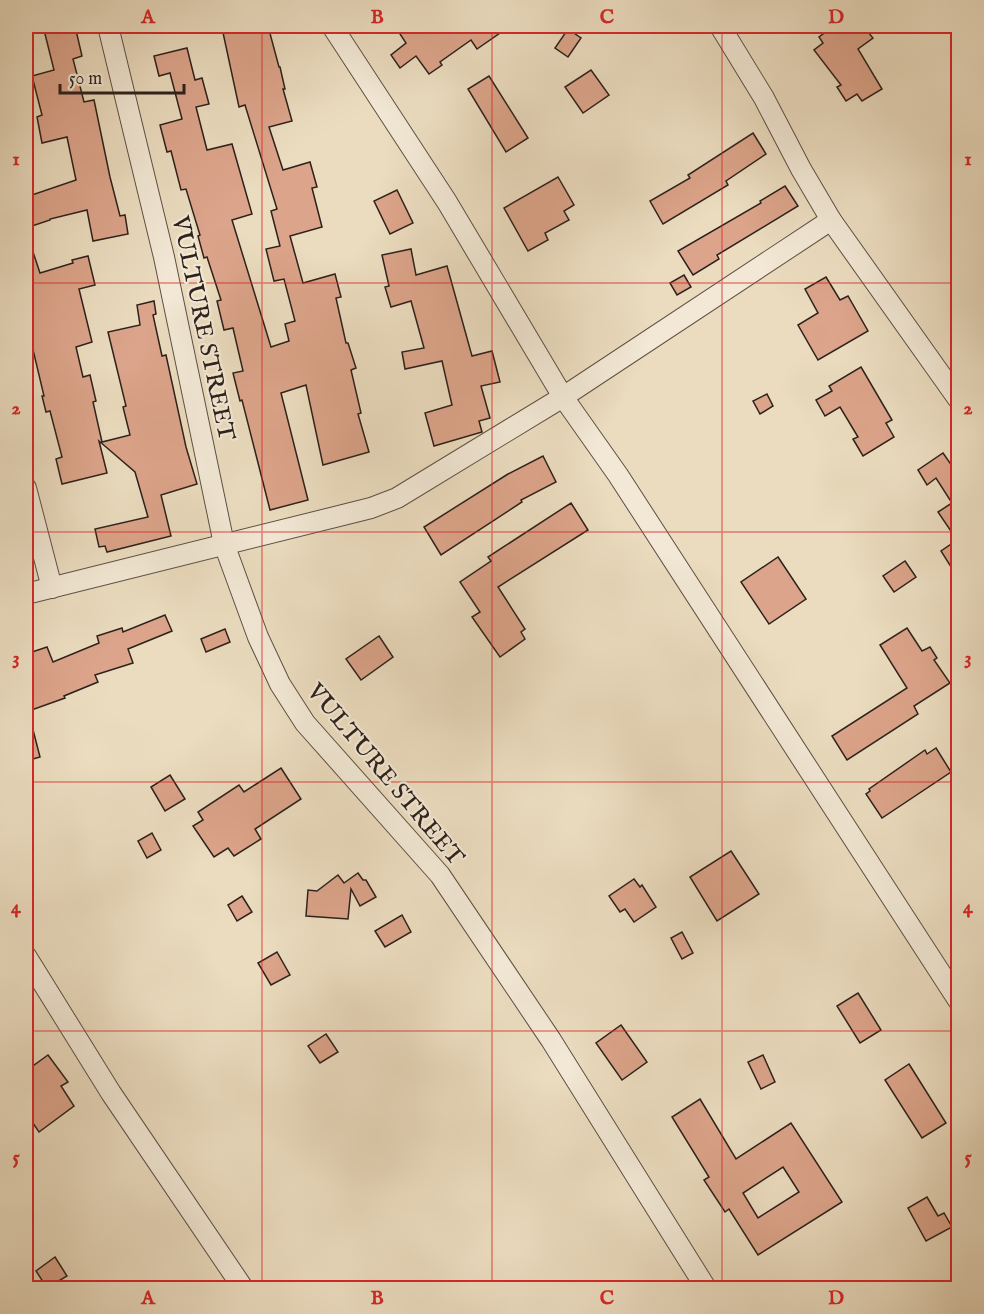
<svg xmlns="http://www.w3.org/2000/svg" width="984" height="1314" viewBox="0 0 984 1314" font-family="'IM FELL English',serif">
  <rect width="100%" height="100%" fill="#ebdcbf"/>
  <filter id="stains"><feTurbulence type="fractalNoise" baseFrequency=".00333" numOctaves="4"/><feColorMatrix values="0 0 0 0 .2 0 0 0 0 .09 0 0 0 0 .02 0 0 0 .5 -.17"/></filter>
  <radialGradient id="worn" r=".72"><stop offset=".6" stop-color="#630" stop-opacity="0"/><stop offset="1" stop-color="#630" stop-opacity=".3"/></radialGradient>
  <g fill="#dca48a" stroke="#2d211c" stroke-width="1.5" fill-rule="evenodd">
    <polygon points="43,26 75,26 82,56 73,59 84,102 94,100 110,177 120,216 125,215 128,234 93,241 87,210 50,219 50,220 26,228 26,197 76,180 67,137 42,143 37,117 42,115 32,76 54,70"/>
    <polygon points="230,26 268,26 279,67 280,67 285,89 283,89 292,121 269,127 283,170 310,162 317,187 312,188 322,227 290,236 303,283 335,274 341,297 336,298 346,343 348,343 356,368 351,370 361,413 358,414 369,452 323,465 306,385 281,393 308,500 270,510 242,400 240,401 233,373 243,371 233,328 224,330 217,301 221,300 207,257 204,258 198,236 200,235 186,189 181,190 171,151 167,152 160,125 182,119 170,73 159,76 154,56 187,48 195,80 202,78 209,104 196,107 207,150 232,144 252,214 232,220 271,347 289,341 285,324 295,321 284,279 274,281 266,249 280,246 271,211 277,209 245,105 239,107 222,28"/>
    <polygon points="412,26 510,26 477,49 471,40 440,62 442,65 429,74 416,56 400,68 391,55 406,43 400,34"/>
    <polygon points="834,26 863,26 873,38 858,49 882,89 862,101 857,94 846,101 837,87 841,85 814,50 823,43 819,37"/>
    <polygon points="568,29 581,38 568,57 555,48"/>
    <polygon points="591,70 609,95 583,113 565,87"/>
    <polygon points="489,76 528,138 506,152 468,89"/>
    <polygon points="753,133 766,154 726,181 728,185 663,224 650,201 690,178 688,175"/>
    <polygon points="558,177 574,205 564,211 569,220 545,233 548,240 528,251 504,208"/>
    <polygon points="785,186 798,206 717,255 719,259 693,275 678,251 761,203 760,201"/>
    <polygon points="397,190 413,223 390,234 374,201"/>
    <polygon points="28,237 40,273 73,263 72,260 88,256 95,285 79,289 92,342 76,347 83,377 90,375 96,401 93,402 102,442 130,435 123,407 126,406 108,332 140,325 137,305 154,301 156,314 153,315 162,356 166,355 186,447 197,484 161,495 171,536 107,552 105,546 99,547 95,529 148,517 135,472 99,441 107,473 62,484 56,459 62,457 50,411 46,412 42,396 44,396 30,337 26,339 26,238"/>
    <polygon points="411,249 416,275 447,266 472,356 492,351 500,382 481,386 490,418 479,421 482,432 434,446 425,413 452,405 442,361 405,369 402,352 424,348 411,301 391,307 385,287 389,286 382,255"/>
    <polygon points="684,275 691,287 677,295 670,283"/>
    <polygon points="826,277 840,300 848,296 868,331 818,360 798,325 818,313 805,289"/>
    <polygon points="861,367 892,420 886,423 894,437 863,456 853,439 858,437 840,407 825,416 816,400 832,391 829,386"/>
    <polygon points="767,394 773,406 760,414 753,401"/>
    <polygon points="943,453 952,466 958,461 958,578 941,551 957,540 938,512 952,503 936,478 927,485 918,470"/>
    <polygon points="543,456 556,482 521,500 522,502 441,555 424,527 508,474"/>
    <polygon points="571,503 588,530 498,587 525,629 521,632 525,639 500,657 472,617 480,612 460,582 491,561 488,557"/>
    <polygon points="778,557 806,599 769,624 741,582"/>
    <polygon points="905,561 916,577 894,592 883,576"/>
    <polygon points="165,615 172,631 128,649 133,663 95,675 98,682 64,696 65,698 26,712 26,654 47,647 53,662 99,643 97,636 122,628 123,632"/>
    <polygon points="907,628 922,651 930,647 937,658 934,660 950,683 914,706 918,714 847,760 832,736 907,688 880,645"/>
    <polygon points="225,629 230,642 206,652 201,639"/>
    <polygon points="379,636 393,657 361,680 346,659"/>
    <polygon points="26,718 30,718 40,757 26,761"/>
    <polygon points="936,748 951,772 882,818 866,794 870,791 869,789 925,750 927,754"/>
    <polygon points="281,768 301,799 255,829 261,839 234,856 228,848 214,857 193,826 203,820 198,812 239,785 244,792"/>
    <polygon points="170,775 185,799 165,811 151,787"/>
    <polygon points="152,833 161,850 147,858 138,841"/>
    <polygon points="731,851 759,894 717,921 690,877"/>
    <polygon points="358,873 363,880 366,880 376,897 360,906 351,889 348,919 306,916 308,890 317,891 338,875 344,883"/>
    <polygon points="634,879 640,887 642,885 656,907 634,922 625,909 620,912 609,896"/>
    <polygon points="242,896 252,912 237,921 228,905"/>
    <polygon points="402,915 411,932 385,947 375,931"/>
    <polygon points="682,932 693,953 682,959 671,938"/>
    <polygon points="277,952 290,975 271,985 258,963"/>
    <polygon points="858,993 881,1030 860,1043 837,1006"/>
    <polygon points="621,1025 647,1062 622,1080 596,1043"/>
    <polygon points="326,1034 338,1052 320,1063 308,1046"/>
    <polygon points="48,1055 68,1082 61,1086 74,1106 39,1132 26,1113 26,1071"/>
    <polygon points="763,1055 775,1082 761,1089 748,1062"/>
    <polygon points="909,1064 946,1123 922,1138 885,1080"/>
    <path d="M700,1099L736,1159L791,1123L842,1202L758,1255L729,1209L725,1212L704,1180L709,1177L672,1117ZM783,1167L799,1192L758,1218L743,1193Z"/>
    <polygon points="927,1197 938,1216 944,1213 952,1227 926,1241 908,1208"/>
    <polygon points="55,1257 67,1276 47,1288 36,1271"/>
  </g>
  <g fill="none" stroke-linecap="round" stroke-linejoin="round">
    <g stroke="#5c5045" stroke-width="22">
      <g id="street">
        <polyline points="108,26 164,257 224,544 258,637 280,684 305,723 440,875 551,1040 706,1288"/>
        <polyline points="332,26 447,202 563,397 618,475 958,1000"/>
        <polyline points="720,26 764,98 801,169 831,220 958,399"/>
        <polyline points="26,488 52,588"/>
        <polyline points="26,594 371,508 397,498 563,397 831,220"/>
        <polyline points="26,956 111,1093 243,1288"/>
      </g>
    </g>
    <use href="#street" stroke="#f2e8d5" stroke-width="20"/>
  </g>
  <path fill="none" stroke="#d62828" stroke-width="1.5" stroke-opacity="0.55" d="M262,26V1288M492,26V1288M722,26V1288M26,283H958M26,532H958M26,782H958M26,1031H958"/>
  <g text-anchor="middle" stroke-width="4.5" stroke-linejoin="round" paint-order="stroke">
    <g font-size="24" fill="#2d211c" stroke="#f2e8d5">
      <text transform="translate(204 328) rotate(78)" y="8">VULTURE STREET</text>
      <text transform="translate(386 774) rotate(50)" y="8">VULTURE STREET</text>
    </g>
  </g>
  <rect width="984" height="1314" fill="none" stroke="#ebdcbf" stroke-width="66"/>
  <path d="M60 84v9h124v-9" fill="none" stroke="#2d211c" stroke-width="3"/>
  <text x="69" y="84" font-size="18" fill="#2d211c" stroke="#f2e8d5" stroke-width="4.5" paint-order="stroke">50 m</text>
  <rect x="33" y="33" width="918" height="1248" fill="none" stroke="#d62828" stroke-width="2"/>
  <g font-size="20" text-anchor="middle" font-weight="bold" fill="#d62828">
    <text x="148" y="23">A</text>
    <text x="377" y="23">B</text>
    <text x="607" y="23">C</text>
    <text x="836" y="23">D</text>
    <text x="16" y="165">1</text>
    <text x="968" y="165">1</text>
    <text x="16" y="414">2</text>
    <text x="968" y="414">2</text>
    <text x="16" y="664">3</text>
    <text x="968" y="664">3</text>
    <text x="16" y="913">4</text>
    <text x="968" y="913">4</text>
    <text x="16" y="1163">5</text>
    <text x="968" y="1163">5</text>
    <text x="148" y="1304">A</text>
    <text x="377" y="1304">B</text>
    <text x="607" y="1304">C</text>
    <text x="836" y="1304">D</text>
  </g>
  <rect width="100%" height="100%" filter="url(#stains)"/>
  <rect width="100%" height="100%" fill="url(#worn)"/>
</svg>
